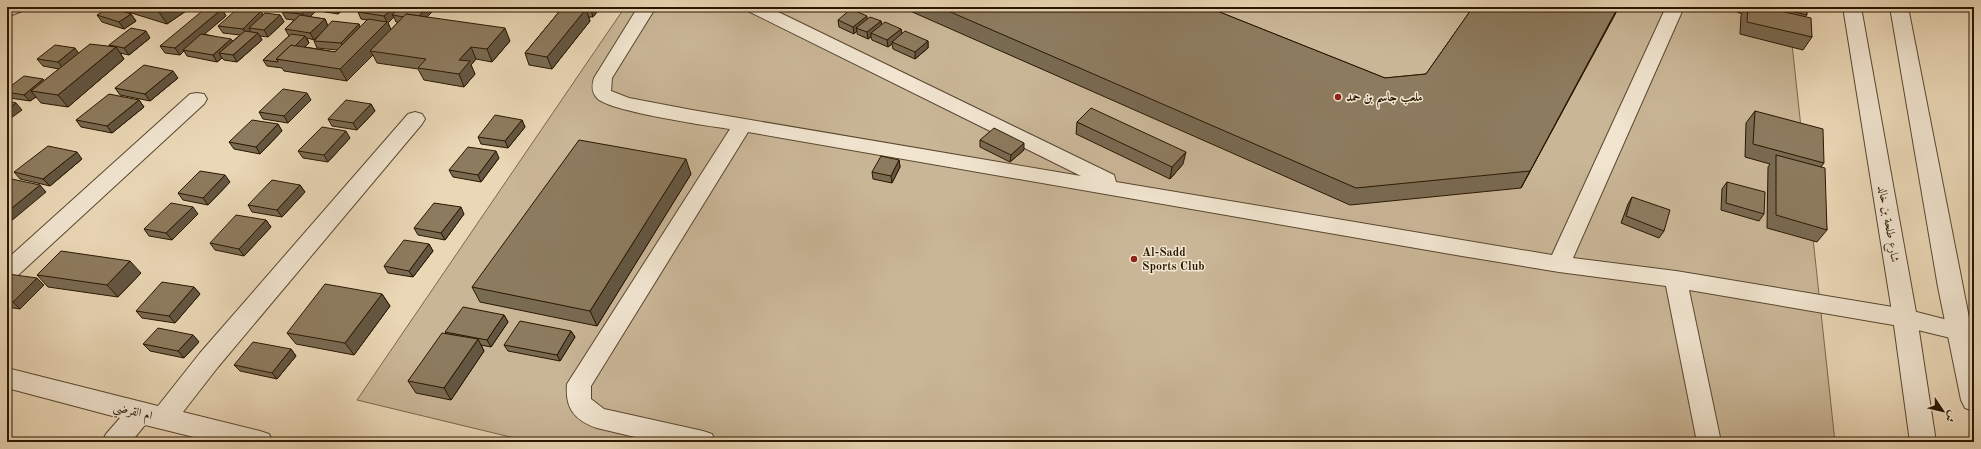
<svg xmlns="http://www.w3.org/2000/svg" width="1981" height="449" viewBox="0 0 1981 449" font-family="'Old Standard TT',Amiri,serif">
  <rect width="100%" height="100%" fill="#ead7b6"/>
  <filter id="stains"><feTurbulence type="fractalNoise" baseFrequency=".005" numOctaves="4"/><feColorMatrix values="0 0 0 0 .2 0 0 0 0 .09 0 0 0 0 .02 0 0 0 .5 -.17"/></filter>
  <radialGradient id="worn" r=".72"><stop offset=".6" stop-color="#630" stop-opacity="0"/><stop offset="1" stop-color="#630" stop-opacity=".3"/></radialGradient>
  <polygon fill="#c9b697" stroke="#79664c" points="625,7 1788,7 1835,442 531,442 357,400"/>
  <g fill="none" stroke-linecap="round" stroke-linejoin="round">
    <g stroke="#59472e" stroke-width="2">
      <path id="service" d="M638,7H656L612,78L611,91L629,98L692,110L1081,176L748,11L745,7H768L1114,175L1116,182L1552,255L1666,7H1684L1573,258L1676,271L1905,309L1967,325L1970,331L1967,337L1959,340L1905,327L1689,290L1721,442H1697L1666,286L1559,272L1456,255L748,132L591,386V399L604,409L703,431L712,434L715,442H656L597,428C574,420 565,408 567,384L730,129C708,126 608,111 597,98C591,92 592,85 594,78Z"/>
    </g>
    <g stroke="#59472e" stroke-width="2">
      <g id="minor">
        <polygon points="7,7 25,7 22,11 7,17"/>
        <polygon points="1963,7 1974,7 1974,12 1966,11"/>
        <polygon points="197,93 204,94 207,99 204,104 15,278 7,281 7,259 190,94"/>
        <polygon points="415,112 422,114 425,119 422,124 218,367 183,412 260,431 269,434 273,442 214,442 145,425 131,442 102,442 106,434 120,418 7,388 7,368 158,406 200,353 408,114"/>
      </g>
    </g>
    <g stroke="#59472e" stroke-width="2">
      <g id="tertiary">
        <polygon points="1843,7 1861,7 1917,318 1936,442 1910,442 1893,318"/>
        <polygon points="1890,7 1908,7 1974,343 1974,411 1965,408 1961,400 1938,287"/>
      </g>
    </g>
    <use href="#service" fill="#f1e5d0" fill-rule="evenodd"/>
    <use href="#minor" fill="#f1e5d0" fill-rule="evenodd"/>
    <use href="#tertiary" fill="#f1e5d0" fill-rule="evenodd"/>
  </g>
  <g fill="#796a52" stroke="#291700" fill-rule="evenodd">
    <polygon points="112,7 188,7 189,9 167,24"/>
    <path d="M287,7H346L338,14L319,11L318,9L310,17L325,19L328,26L359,24L360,27L367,20L361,19L358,12L363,7H437L427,17L510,41L492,62L476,59L471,65L475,74L464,87L424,80L418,69L377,63L373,55L347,81L284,71L282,68L267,66L263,60L289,36L285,29L294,20L286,19L282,12ZM394,17L396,22H398L391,30L388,23ZM321,33L314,41L317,48L337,50L335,52L305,47L309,43L307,38L314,40Z"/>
    <polygon points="531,7 601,7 593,17 589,17 590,21 552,69 529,65 525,53 559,12 531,8"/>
    <polygon points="901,7 1207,7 1385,78 1426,74 1473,7 1619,7 1521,188 1350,205"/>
    <polygon points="1737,7 1806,7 1807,15 1805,17 1812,37 1803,50 1740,34 1741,16 1742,14 1737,12"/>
    <polygon points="222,9 226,16 204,34 233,41 240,35 223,33 218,26 263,15 280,15 284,22 268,37 260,36 262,40 237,62 224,60 222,58 217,62 187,56 184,51 180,55 165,53 160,46"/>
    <polygon points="131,14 136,21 124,29 102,22 97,15"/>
    <polygon points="867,19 881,21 882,25 901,29 902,34 928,41 928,48 915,59 893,49 892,44 888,47 872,40 871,37 868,39 857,34 857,31 854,34 839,27 838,20"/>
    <polygon points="150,38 129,55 120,53 124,59 68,107 41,103 36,97 30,101 10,98 7,95 7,89 44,81 59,69 43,66 37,59 79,53 110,47 109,45"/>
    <polygon points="178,78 150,101 120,95 115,88"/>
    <polygon points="139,100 144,107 112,133 81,127 76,120"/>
    <polygon points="311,100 288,123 263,119 259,112"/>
    <polygon points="371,104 375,111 357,130 332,126 328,119"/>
    <polygon points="1755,111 1824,163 1821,167 1827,230 1817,242 1767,228 1768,167 1770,164 1745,157 1746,123"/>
    <polygon points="522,120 525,127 508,148 481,144 478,137"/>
    <polygon points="1077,122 1183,164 1170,179 1076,134"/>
    <polygon points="278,124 282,131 260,154 234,149 229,142"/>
    <polygon points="350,138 328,162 303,158 298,151"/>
    <polygon points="980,140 1024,150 1010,162 980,147"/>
    <polygon points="499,158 481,182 453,177 449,170"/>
    <polygon points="82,159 50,186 20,179 14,172"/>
    <polygon points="899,160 900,167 892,183 873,179 872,172"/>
    <polygon points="691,174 597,326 480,302 472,287"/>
    <polygon points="230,182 208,205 183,200 178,193"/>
    <polygon points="1727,182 1764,214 1759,221 1721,210 1722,189"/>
    <polygon points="300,185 305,192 282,217 252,212 248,205"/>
    <polygon points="1632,197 1664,231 1659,238 1621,223 1628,204"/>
    <polygon points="198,214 172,240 149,236 144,229"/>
    <polygon points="464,214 445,240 418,235 414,228"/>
    <polygon points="266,220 271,227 244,256 215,250 210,243"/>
    <polygon points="429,244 433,251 413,277 388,273 384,266"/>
    <polygon points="141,273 118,297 48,287 37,275"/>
    <polygon points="7,275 44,285 20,309 7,307"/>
    <polygon points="194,287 200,294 175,323 142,318 136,311"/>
    <polygon points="382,294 390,306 354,355 296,344 287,333"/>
    <polygon points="504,315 508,322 491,347 481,345 484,351 451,400 416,393 408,381 446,333 445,332"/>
    <polygon points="571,331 575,337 560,361 508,351 504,345"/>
    <polygon points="193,335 199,342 184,358 150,351 143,344"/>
    <polygon points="291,349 296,356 277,379 240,371 234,365"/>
  </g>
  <g fill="#635642" stroke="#291700">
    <polygon points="167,7 188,7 189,9 167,24 159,12"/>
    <polygon points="309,7 317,7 318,9 306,21 302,14"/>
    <polygon points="335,7 346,7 338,14"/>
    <polygon points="394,7 404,7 392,15 394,17 388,23 393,34 370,51 373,55 347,81 340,69 387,22 384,16"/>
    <polygon points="427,7 437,7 419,25 416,19"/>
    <polygon points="593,7 601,7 593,17 591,10"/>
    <polygon points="1618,7 1619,7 1521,188 1530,171"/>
    <polygon points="222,9 226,16 186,50 183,50 184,51 180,55 175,48"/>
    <polygon points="586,9 590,21 552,69 547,57"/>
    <polygon points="261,11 265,18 249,28 251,32 247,36 243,29"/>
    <polygon points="131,14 136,21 124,29 119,22"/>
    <polygon points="280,15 284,22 268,37 264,30"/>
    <polygon points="867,16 867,23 856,28 857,31 854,34 853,27"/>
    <polygon points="325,19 328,26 314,40 310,33"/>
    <polygon points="881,21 882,28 871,33 871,37 868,39 867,32"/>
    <polygon points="359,24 362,31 345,50 341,43"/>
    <polygon points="505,28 510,41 492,62 487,49"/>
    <polygon points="901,29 902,36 892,42 892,44 888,47 887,40"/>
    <polygon points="146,31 150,38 129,55 124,48"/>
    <polygon points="258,33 262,40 237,62 233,55"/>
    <polygon points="305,36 309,43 290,61 280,59"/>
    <polygon points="231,39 236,46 219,53 222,58 217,62 213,55"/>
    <polygon points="928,41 928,48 915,59 915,52"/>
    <polygon points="116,47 124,59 68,107 58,95"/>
    <polygon points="471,47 476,59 471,65 475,74 464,87 459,74 459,60"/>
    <polygon points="75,48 80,55 63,69 58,62"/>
    <polygon points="173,71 178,78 150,101 145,94"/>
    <polygon points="43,79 49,86 31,91 36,97 30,101 24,95"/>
    <polygon points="307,93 311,100 288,123 284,116"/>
    <polygon points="139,100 144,107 112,133 107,126"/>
    <polygon points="16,103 22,110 7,121 7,110"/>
    <polygon points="371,104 375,111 357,130 353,123"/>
    <polygon points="522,120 525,127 508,148 505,141"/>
    <polygon points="278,124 282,131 260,154 256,147"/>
    <polygon points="346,131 350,138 328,162 324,155"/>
    <polygon points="1024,143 1024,150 1010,162 1011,155"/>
    <polygon points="496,151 499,158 481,182 478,175"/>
    <polygon points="77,152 82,159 50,186 43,179"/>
    <polygon points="1186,152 1183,164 1170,179 1172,167"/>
    <polygon points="686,159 691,174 597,326 590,311"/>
    <polygon points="899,160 900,167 892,183 891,176"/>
    <polygon points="225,175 230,182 208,205 203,198"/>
    <polygon points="40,185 46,192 10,222 7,219 7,212"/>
    <polygon points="300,185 305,192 282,217 277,210"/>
    <polygon points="193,207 198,214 172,240 166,233"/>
    <polygon points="461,207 464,214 445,240 441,233"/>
    <polygon points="266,220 271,227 244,256 239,249"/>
    <polygon points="429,244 433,251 413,277 409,271"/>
    <polygon points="130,261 141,273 118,297 107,285"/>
    <polygon points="37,278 44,285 20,309 13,302"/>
    <polygon points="194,287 200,294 175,323 169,316"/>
    <polygon points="382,294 390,306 354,355 345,343"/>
    <polygon points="504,315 508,322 491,347 487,340"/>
    <polygon points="571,331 575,337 560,361 557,355"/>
    <polygon points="193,335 199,342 184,358 178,351"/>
    <polygon points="478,339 484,351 451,400 444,388"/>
    <polygon points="291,349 296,356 277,379 272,373"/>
  </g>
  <g fill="#8d7b5f" stroke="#291700">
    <polygon points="110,7 131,14 119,22 97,15"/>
    <polygon points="142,7 167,7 159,12"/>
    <polygon points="207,7 222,9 175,48 160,46"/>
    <polygon points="287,7 309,7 302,14 282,12"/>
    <polygon points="363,7 394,7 384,16 358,12"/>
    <polygon points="400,7 427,7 419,16 406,14 404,17 392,15"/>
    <polygon points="563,7 576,7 586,9 547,57 525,53"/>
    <polygon points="576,7 593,7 591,10 587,10 586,9"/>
    <polygon points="939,7 1207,7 1385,78 1426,74 1473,7 1618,7 1530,171 1356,188"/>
    <polygon points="1748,7 1763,7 1811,18 1812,37 1747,22"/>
    <polygon points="1773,7 1806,7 1807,15"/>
    <polygon points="237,9 261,11 243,29 218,26"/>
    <polygon points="851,9 867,16 853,27 838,20"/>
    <polygon points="265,13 280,15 264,30 249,28"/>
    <polygon points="406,14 505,28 487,49 471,47 459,60 470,61 459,74 418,68 426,59 370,51"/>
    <polygon points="300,15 325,19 310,33 285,29"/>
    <polygon points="870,17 881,21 867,32 856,28"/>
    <polygon points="368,19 387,22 340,69 276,59 291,45 335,52"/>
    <polygon points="332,21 359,24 341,43 314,41"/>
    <polygon points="885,22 901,29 887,40 871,33"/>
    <polygon points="131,28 146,31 124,48 109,45"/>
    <polygon points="245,31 258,33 233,55 219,53"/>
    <polygon points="905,31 928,41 915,52 892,42"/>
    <polygon points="201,34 231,39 213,55 183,50"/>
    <polygon points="291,34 305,36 295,46 291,45 276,59 278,61 278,62 263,60"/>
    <polygon points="90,44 116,47 58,95 31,91"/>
    <polygon points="55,45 75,48 58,62 37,59"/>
    <polygon points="144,65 173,71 145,94 115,88"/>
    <polygon points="24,76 43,79 24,95 7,92 7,89"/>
    <polygon points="283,89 307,93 284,116 259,112"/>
    <polygon points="109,94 139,100 107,126 76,120"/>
    <polygon points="346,100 371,104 353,123 328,119"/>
    <polygon points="7,101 16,103 7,110"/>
    <polygon points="1091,108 1186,152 1172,167 1077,122"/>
    <polygon points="1755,111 1823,129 1824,163 1753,144"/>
    <polygon points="495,115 522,120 505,141 478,137"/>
    <polygon points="252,120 278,124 256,147 229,142"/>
    <polygon points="322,127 346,131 324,155 298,151"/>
    <polygon points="994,128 1024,143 1011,155 980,140"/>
    <polygon points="579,140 686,159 590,311 472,287"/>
    <polygon points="48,146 77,152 43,179 14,172"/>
    <polygon points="468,147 496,151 478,175 449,170"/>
    <polygon points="1776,155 1825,168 1827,230 1776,215"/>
    <polygon points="881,156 899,160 891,176 872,172"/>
    <polygon points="200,171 225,175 203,198 178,193"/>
    <polygon points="7,178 40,185 7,212"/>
    <polygon points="272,180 300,185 277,210 248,205"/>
    <polygon points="1727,182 1765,192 1764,214 1726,203"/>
    <polygon points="1632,197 1670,210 1664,231 1626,216"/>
    <polygon points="171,203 193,207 166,233 144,229"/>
    <polygon points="434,203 461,207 441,233 414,228"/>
    <polygon points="236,215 266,220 239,249 210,243"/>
    <polygon points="404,240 429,244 409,271 384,266"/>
    <polygon points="61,251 130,261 107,285 37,275"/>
    <polygon points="8,274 37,278 13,302 7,302 7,275"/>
    <polygon points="162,282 194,287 169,316 136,311"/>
    <polygon points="325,284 382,294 345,343 287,333"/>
    <polygon points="463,307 504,315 487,340 445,332"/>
    <polygon points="520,321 571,331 557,355 504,345"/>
    <polygon points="158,328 193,335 178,351 143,344"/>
    <polygon points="442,333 478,339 444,388 408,381"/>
    <polygon points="253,342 291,349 272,373 234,365"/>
  </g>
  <g fill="#8f2418" stroke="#f1e5d0" stroke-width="1.5">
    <circle cx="1338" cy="97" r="4"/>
    <circle cx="1134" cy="259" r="4"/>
  </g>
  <g text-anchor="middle" stroke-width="3" stroke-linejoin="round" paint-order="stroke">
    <g font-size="12" font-weight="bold" fill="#291700" stroke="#f1e5d0" text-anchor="start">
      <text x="1346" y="101">ملعب جاسم بن حمد</text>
      <text x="1142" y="256">Al-Sadd<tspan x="1142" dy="14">Sports Club</tspan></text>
    </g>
    <g font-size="12" fill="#291700" stroke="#f1e5d0">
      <text transform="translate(1889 224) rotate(80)" y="4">شارع طلحة بن خالد</text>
      <text transform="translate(133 411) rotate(14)" y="4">ام القرضي</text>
    </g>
  </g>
  <rect width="1981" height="449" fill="none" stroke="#ead7b6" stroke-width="24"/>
  <rect x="8" y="8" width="1965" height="433" fill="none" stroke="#291700" stroke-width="2"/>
  <rect x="12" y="12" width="1957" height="425" fill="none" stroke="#291700"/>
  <g transform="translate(1943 411) rotate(125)" stroke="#f1e5d0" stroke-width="3" paint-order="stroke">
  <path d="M0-3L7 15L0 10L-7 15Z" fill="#291700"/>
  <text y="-6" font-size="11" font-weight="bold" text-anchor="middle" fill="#291700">ش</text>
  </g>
  <rect width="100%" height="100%" filter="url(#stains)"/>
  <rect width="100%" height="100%" fill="url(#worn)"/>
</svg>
